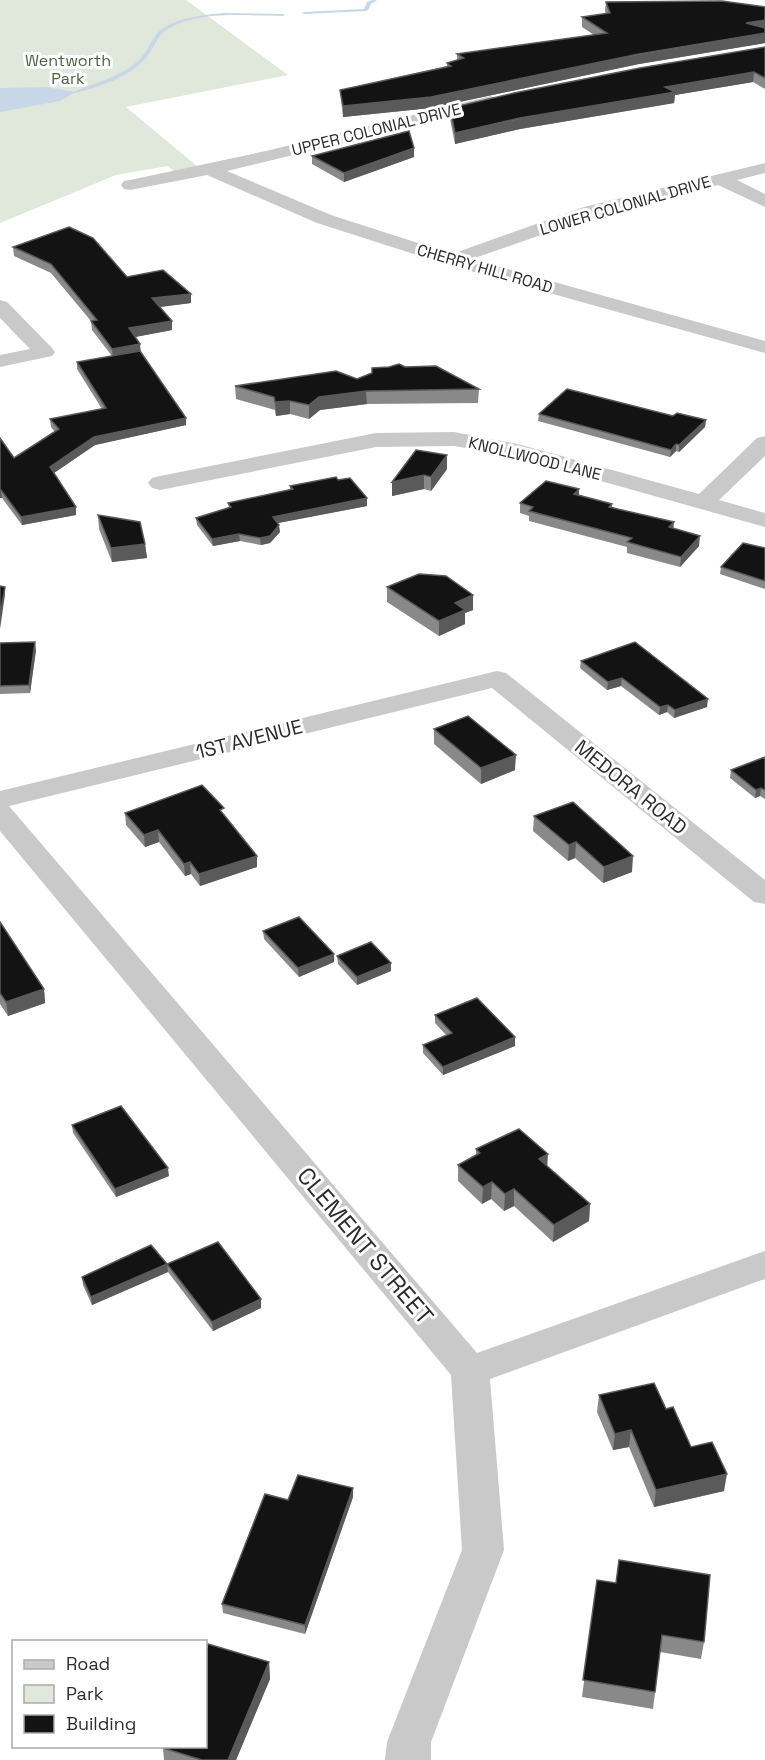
<svg xmlns="http://www.w3.org/2000/svg" width="765" height="1760" viewBox="0 0 765 1760" font-family="'Space Grotesk',sans-serif">
  <rect width="100%" height="100%" fill="#fff"/>
  <polygon fill="#e0e8db" points="0,0 186,0 288,75 126,107 197,166 174,172 168,166 116,175 0,223"/>
  <polygon fill="#c8d7e7" points="46,87 76,92 60,101 0,112 0,88"/>
  <g fill="none" stroke-linecap="round" stroke-linejoin="round">
    <g fill="#c8d7e7" fill-rule="evenodd">
      <polygon points="372,0 377,0 371,4 368,10 366,11 304,14 302,13 304,12 364,9 367,2"/>
      <path d="M224,13L283,14L285,15L283,16C248,16 200,10 168,29C157,35 154,49 146,58C128,78 101,86 76,93L74,92C91,83 112,80 129,68C145,57 146,50 155,36C168,18 204,15 224,13Z"/>
    </g>
    <g fill="#c9c9c9" fill-rule="evenodd">
      <polygon points="491,96 499,101 497,105 227,171 331,215 452,254 584,207 765,163 765,173 737,180 765,194 765,207 718,185 598,215 472,259 765,341 765,353 445,264 317,223 207,175 130,190 124,189 121,185 124,181 130,180 266,151"/>
      <polygon points="0,300 7,302 52,348 55,352 52,356 0,367 0,355 30,349 0,318"/>
      <polygon points="454,432 518,444 699,494 757,438 765,436 765,456 719,500 765,513 765,527 508,455 454,446 376,447 160,490 152,488 148,483 152,478 160,476 376,433"/>
      <polygon points="497,671 506,673 765,880 765,904 754,902 492,688 9,806 477,1353 765,1251 765,1279 490,1379 504,1550 431,1742 431,1760 385,1760 387,1742 462,1550 451,1375 0,831 0,791"/>
    </g>
  </g>
  <g fill="#898989">
    <polygon points="606,2 765,7 765,43 639,64 431,108 343,117 341,100 340,90 447,66 447,63 457,60 457,54 594,35 582,27 582,17 606,14 605,11"/>
    <polygon points="765,47 765,89 753,82 675,95 674,103 520,129 455,144 450,119 450,108"/>
    <polygon points="312,156 414,157 344,182 312,164"/>
    <polygon points="13,247 191,294 191,303 159,307 172,321 172,330 135,337 140,344 140,352 186,418 186,425 95,445 54,473 76,515 22,525 2,498 0,498 0,438 14,458 55,432 51,427 50,419 102,409 77,369 77,362 112,356 92,330 91,321 51,273 14,256"/>
    <polygon points="405,367 479,389 478,403 367,404 320,410 309,419 290,414 276,416 275,410 236,399 235,386 357,379"/>
    <polygon points="539,414 673,416 706,420 705,427 679,452 676,451 670,457 538,421"/>
    <polygon points="447,469 431,491 424,489 392,496 392,482"/>
    <polygon points="338,480 367,498 367,506 278,523 280,532 270,543 261,545 240,541 213,546 197,525 196,518 229,508 228,503 290,490 290,486"/>
    <polygon points="579,496 612,504 612,507 673,529 699,546 680,567 627,553 627,547 529,521 529,516 520,513 520,503"/>
    <polygon points="98,515 145,544 147,558 112,562 99,529"/>
    <polygon points="765,548 765,589 720,574 721,567"/>
    <polygon points="387,587 473,595 473,610 465,613 465,624 439,636 387,602"/>
    <polygon points="0,643 36,650 30,693 0,694"/>
    <polygon points="581,661 707,707 674,718 667,712 659,715 621,686 607,690 580,668"/>
    <polygon points="434,729 515,770 481,784 434,744"/>
    <polygon points="765,757 765,799 760,796 755,798 730,778 731,770"/>
    <polygon points="125,813 224,815 257,856 257,867 200,886 191,874 185,876 159,842 145,847 126,825"/>
    <polygon points="534,816 632,872 603,883 575,858 568,861 533,831"/>
    <polygon points="0,922 44,989 45,1003 8,1016 0,1004"/>
    <polygon points="263,931 334,954 334,962 299,977 264,939"/>
    <polygon points="337,956 391,971 357,985 338,964"/>
    <polygon points="435,1015 515,1046 443,1075 423,1053 423,1045 446,1035 435,1023"/>
    <polygon points="72,1125 169,1176 116,1197 73,1133"/>
    <polygon points="476,1149 547,1166 590,1204 589,1221 553,1242 514,1206 504,1211 491,1199 482,1204 458,1181 458,1165 476,1155"/>
    <polygon points="167,1264 261,1299 261,1308 213,1331 168,1272 92,1305 83,1285 82,1277"/>
    <polygon points="599,1395 666,1409 691,1447 724,1491 654,1507 629,1447 613,1450 597,1412"/>
    <polygon points="353,1497 305,1634 223,1613 222,1604"/>
    <polygon points="597,1580 704,1642 701,1659 660,1652 653,1709 582,1697"/>
    <polygon points="269,1662 270,1679 236,1760 164,1760 163,1748"/>
  </g>
  <g fill="#5a5a5a">
    <polygon points="765,20 765,29 746,23"/>
    <polygon points="765,33 765,43 639,64 431,108 343,117 343,106"/>
    <polygon points="754,72 753,82 675,95 674,103 520,129 455,144 455,133 665,87"/>
    <polygon points="414,148 414,157 344,182 344,173"/>
    <polygon points="191,294 191,303 152,308 152,298"/>
    <polygon points="172,321 172,330 130,338 129,328"/>
    <polygon points="140,344 141,354 113,358 112,349"/>
    <polygon points="366,391 367,404 320,410 309,419 309,405 319,397"/>
    <polygon points="290,401 290,414 276,416 275,402"/>
    <polygon points="186,418 186,425 95,445 51,475 50,467 94,437"/>
    <polygon points="706,420 705,427 679,452 679,445"/>
    <polygon points="676,444 676,451 670,457 671,450"/>
    <polygon points="447,455 447,469 431,491 431,477"/>
    <polygon points="424,475 424,489 392,496 392,482"/>
    <polygon points="579,489 579,499 574,494"/>
    <polygon points="0,490 1,490 2,498 0,498"/>
    <polygon points="367,498 367,506 273,524 273,517"/>
    <polygon points="76,507 76,515 22,525 21,517"/>
    <polygon points="674,522 673,532 669,527"/>
    <polygon points="279,525 280,532 270,543 261,545 260,538"/>
    <polygon points="239,534 240,541 213,546 212,539"/>
    <polygon points="700,536 699,546 680,567 681,557"/>
    <polygon points="145,544 147,558 112,562 111,548"/>
    <polygon points="5,587 5,595 0,629 0,616"/>
    <polygon points="473,595 473,610 465,613 465,624 439,636 439,621 455,603"/>
    <polygon points="35,642 36,650 30,693 29,685"/>
    <polygon points="622,678 621,686 607,690 608,682"/>
    <polygon points="708,699 707,707 674,718 675,710"/>
    <polygon points="668,705 667,712 659,715 660,707"/>
    <polygon points="516,755 515,770 481,784 481,768"/>
    <polygon points="761,788 760,796 755,798 756,790"/>
    <polygon points="158,830 159,842 145,847 144,835"/>
    <polygon points="576,842 575,858 568,861 569,845"/>
    <polygon points="257,856 257,867 200,886 199,874"/>
    <polygon points="633,856 632,872 603,883 604,867"/>
    <polygon points="190,862 191,874 185,876 184,864"/>
    <polygon points="334,954 334,962 299,977 298,968"/>
    <polygon points="391,963 391,971 357,985 357,977"/>
    <polygon points="44,989 45,1003 8,1016 6,1002"/>
    <polygon points="515,1037 515,1046 443,1075 443,1067"/>
    <polygon points="548,1154 547,1171 539,1159"/>
    <polygon points="168,1168 169,1176 116,1197 115,1189"/>
    <polygon points="492,1182 491,1199 482,1204 483,1187"/>
    <polygon points="514,1189 514,1206 504,1211 505,1194"/>
    <polygon points="590,1204 589,1221 553,1242 554,1225"/>
    <polygon points="167,1264 168,1272 92,1305 91,1297"/>
    <polygon points="261,1299 261,1308 213,1331 212,1322"/>
    <polygon points="631,1430 629,1447 613,1450 615,1434"/>
    <polygon points="727,1474 724,1491 654,1507 656,1490"/>
    <polygon points="353,1488 353,1497 305,1634 305,1625"/>
    <polygon points="269,1662 270,1679 236,1760 228,1760"/>
  </g>
  <g fill="#131313" stroke="#5a5a5a" stroke-width="1.5">
    <polygon points="722,1 765,7 765,20 746,23 765,28 765,33 639,54 431,97 343,106 340,90 451,66 447,63 464,58 457,54 607,33 582,17 610,13 606,2"/>
    <polygon points="765,47 765,78 754,72 665,87 675,92 520,118 455,133 450,108 514,93 640,68"/>
    <polygon points="409,131 414,148 344,173 312,156"/>
    <polygon points="69,227 93,238 127,277 163,270 191,294 152,298 172,321 129,328 140,344 112,349 91,321 97,320 51,264 13,247"/>
    <polygon points="140,351 186,418 94,437 50,467 76,507 21,517 1,490 0,490 0,438 14,458 59,429 50,419 106,408 77,362"/>
    <polygon points="399,364 405,367 436,366 479,389 366,391 319,397 309,405 290,401 275,402 274,397 235,386 336,371 357,379 372,373 372,368 389,367"/>
    <polygon points="567,389 673,416 677,413 706,420 679,445 676,444 671,450 539,414"/>
    <polygon points="416,450 447,455 431,477 424,475 392,482"/>
    <polygon points="336,477 338,480 350,478 367,498 273,517 279,525 270,536 260,538 239,534 212,539 196,518 231,507 228,503 293,489 290,486"/>
    <polygon points="546,481 579,489 574,494 612,504 609,507 674,522 669,527 700,536 681,557 627,542 632,538 529,511 533,507 520,503"/>
    <polygon points="98,515 140,522 145,544 111,548"/>
    <polygon points="743,543 765,548 765,581 721,567"/>
    <polygon points="419,574 446,576 473,595 455,603 465,610 439,621 387,587"/>
    <polygon points="0,586 5,587 0,616"/>
    <polygon points="35,642 29,685 0,686 0,643"/>
    <polygon points="635,642 708,699 675,710 668,705 660,707 622,678 608,682 581,661"/>
    <polygon points="468,716 516,755 481,768 434,729"/>
    <polygon points="765,757 765,790 761,788 756,790 731,770"/>
    <polygon points="202,785 224,808 220,810 257,856 199,874 190,862 184,864 158,830 144,835 125,813"/>
    <polygon points="573,802 633,856 604,867 576,842 569,845 534,816"/>
    <polygon points="299,917 334,954 298,968 263,931"/>
    <polygon points="0,922 44,989 6,1002 0,993"/>
    <polygon points="371,942 391,963 357,977 337,956"/>
    <polygon points="477,998 515,1037 443,1067 423,1045 452,1033 435,1015"/>
    <polygon points="121,1106 168,1168 115,1189 72,1125"/>
    <polygon points="519,1129 548,1154 539,1159 590,1204 554,1225 514,1189 505,1194 492,1182 483,1187 458,1165 480,1153 476,1149"/>
    <polygon points="218,1242 261,1299 212,1322 167,1264"/>
    <polygon points="151,1245 167,1264 91,1297 82,1277"/>
    <polygon points="654,1383 666,1409 673,1407 691,1447 712,1442 727,1474 656,1490 631,1430 615,1434 599,1395"/>
    <polygon points="298,1475 353,1488 305,1625 222,1604 265,1494 288,1500"/>
    <polygon points="619,1560 710,1575 704,1642 662,1635 655,1692 583,1680 597,1580 616,1583"/>
    <polygon points="208,1644 269,1662 228,1760 202,1760 163,1748 164,1746 206,1746 206,1650"/>
  </g>
  <g text-anchor="middle" stroke-width="6" stroke-linejoin="round" paint-order="stroke">
    <g font-size="16" fill="#4b633e" stroke="#fff">
      <text x="68" y="66">Wentworth<tspan x="68" dy="18">Park</tspan></text>
    </g>
    <g font-size="16" fill="#2c2c2c" stroke="#fff">
      <text transform="translate(376 129) rotate(-14)" y="6">UPPER COLONIAL DRIVE</text>
      <text transform="translate(625 205) rotate(-16)" y="6">LOWER COLONIAL DRIVE</text>
      <text transform="translate(485 268) rotate(16)" y="6">CHERRY HILL ROAD</text>
      <text transform="translate(535 458) rotate(14)" y="6">KNOLLWOOD LANE</text>
    </g>
    <g font-size="20" fill="#2c2c2c" stroke="#fff">
      <text transform="translate(249 739) rotate(-14)" y="7">1ST AVENUE</text>
      <text transform="translate(631 787) rotate(39)" y="7">MEDORA ROAD</text>
    </g>
    <g font-size="24" fill="#2c2c2c" stroke="#fff">
      <text transform="translate(365 1246) rotate(50)" y="8">CLEMENT STREET</text>
    </g>
  </g>
  <rect x="12" y="1640" width="195" height="108" fill="#ffffff" stroke="#ababab" stroke-width="1.5"/>
  <rect x="24" y="1660" width="30" height="9" fill="#c9c9c9" stroke="#ababab" stroke-width="1.5"/>
  <text x="66" y="1670" font-size="18" fill="#2c2c2c">Road</text>
  <rect x="24" y="1685" width="30" height="18" fill="#e0e8db" stroke="#ababab" stroke-width="1.5"/>
  <text x="66" y="1700" font-size="18" fill="#2c2c2c">Park</text>
  <rect x="24" y="1715" width="30" height="18" fill="#131313" stroke="#ababab" stroke-width="1.5"/>
  <text x="66" y="1730" font-size="18" fill="#2c2c2c">Building</text>
</svg>
